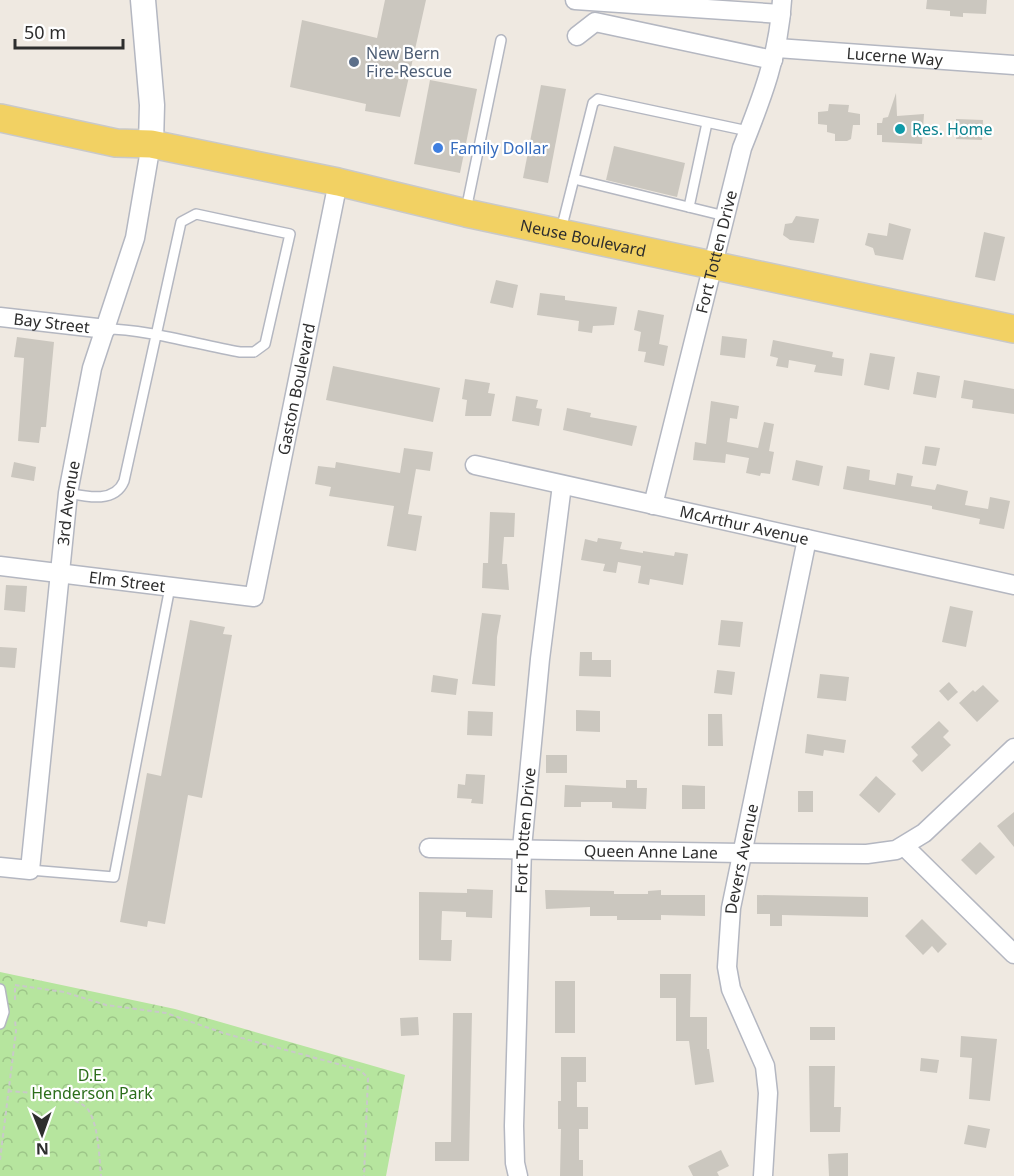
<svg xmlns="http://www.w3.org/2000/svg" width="1014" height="1176" viewBox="0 0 1014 1176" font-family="'Noto Sans',sans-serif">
  <defs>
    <pattern id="forest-crowns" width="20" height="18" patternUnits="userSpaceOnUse" patternTransform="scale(1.5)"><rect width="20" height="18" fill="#b6e59e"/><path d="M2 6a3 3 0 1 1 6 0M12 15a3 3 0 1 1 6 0" fill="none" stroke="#9dc588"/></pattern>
  </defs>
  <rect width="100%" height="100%" fill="#efe9e1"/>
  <polygon fill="url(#forest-crowns)" points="0,972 175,1009 405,1075 386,1176 0,1176"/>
  <g fill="#cbc7bf">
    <polygon points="385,0 426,0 400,117 365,111 366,104 290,87 302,20 377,38"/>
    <polygon points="927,0 987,0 986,14 963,13 963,17 950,16 950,11 926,9"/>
    <polygon points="430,80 477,89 460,173 414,164"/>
    <polygon points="541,85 566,89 548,183 523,178"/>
    <polygon points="896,93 897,116 924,114 922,144 882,142 882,135 877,135 877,123 882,123 883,118 888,117"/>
    <polygon points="829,104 849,105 848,112 860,114 860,125 853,125 851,139 847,141 835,141 835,134 827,132 827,125 818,124 818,112 828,111"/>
    <polygon points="956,119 983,120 982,140 956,139"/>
    <polygon points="614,146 685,163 677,197 606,180"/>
    <polygon points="796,216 819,219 814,243 790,240 783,235 785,224 792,223"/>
    <polygon points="889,223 911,229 903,260 875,255 873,248 865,245 868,233 887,236"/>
    <polygon points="984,232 1005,237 995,281 975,277"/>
    <polygon points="496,280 518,285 513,308 490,303"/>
    <polygon points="540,293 565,296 565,300 617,307 614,325 593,326 592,333 578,331 579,321 537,315"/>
    <polygon points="638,310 664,315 659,344 668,346 664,366 644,362 646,352 638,351 641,332 634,330"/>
    <polygon points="722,336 747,339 745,358 720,355"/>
    <polygon points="17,337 54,342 46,427 41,427 39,443 18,441 24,358 14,357"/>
    <polygon points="773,340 833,352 832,357 844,359 842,376 814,372 816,365 789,360 788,368 776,366 778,358 770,356"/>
    <polygon points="870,353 895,357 889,390 864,385"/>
    <polygon points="333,366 440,388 433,422 326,400"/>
    <polygon points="917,372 940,376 936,398 913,394"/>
    <polygon points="465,379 490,383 488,393 495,394 491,416 465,416 467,400 462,399"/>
    <polygon points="964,380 1014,389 1014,414 972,408 973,400 961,398"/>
    <polygon points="516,396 538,400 536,408 542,409 539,426 512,421"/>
    <polygon points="711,401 739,406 737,419 730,418 727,442 758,448 764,422 774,424 769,451 774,452 770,474 761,473 760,476 746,473 749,458 726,454 725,463 693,460 695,442 706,444"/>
    <polygon points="567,408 591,413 590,417 637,426 632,446 563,430"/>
    <polygon points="925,446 940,448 936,466 922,464"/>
    <polygon points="404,448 433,452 430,471 416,469 408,514 422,516 416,551 387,546 394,506 329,496 331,487 315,484 318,466 335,468 336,462 400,473"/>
    <polygon points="796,460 823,466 819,486 792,480"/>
    <polygon points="14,462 36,467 34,481 11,477"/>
    <polygon points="847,466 870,470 869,480 895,485 897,473 913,476 911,486 935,490 937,484 968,491 965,505 988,509 990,497 1010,501 1004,529 979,524 980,519 932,509 932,506 843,489"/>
    <polygon points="490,512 515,513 514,537 504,537 502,564 507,564 509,590 482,588 483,563 488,563"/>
    <polygon points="598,538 622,542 620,549 643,553 643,551 674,556 675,552 688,554 683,585 650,579 649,585 638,583 641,566 618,562 616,573 603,571 605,564 581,560 585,539 597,542"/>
    <polygon points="6,585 27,586 25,612 4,610"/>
    <polygon points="950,606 973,611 966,647 942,642"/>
    <polygon points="482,613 501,615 497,637 495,686 472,684"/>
    <polygon points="190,620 225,627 223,634 232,635 202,798 188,795 165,924 148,921 147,927 120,922 147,773 161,776"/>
    <polygon points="721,620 743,622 740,647 718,645"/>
    <polygon points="0,647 17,648 15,668 0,667"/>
    <polygon points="580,652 592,652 592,660 611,660 611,677 579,676"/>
    <polygon points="717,670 735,672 732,695 714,693"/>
    <polygon points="820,674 849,677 846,701 817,698"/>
    <polygon points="433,675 458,679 456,695 431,692"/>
    <polygon points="949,682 958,692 948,701 939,691"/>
    <polygon points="983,685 999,701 977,722 959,703 973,690 975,692"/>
    <polygon points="576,710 600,711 600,732 576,731"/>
    <polygon points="468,711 493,712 492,736 467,735"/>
    <polygon points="708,714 722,714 723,746 708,746"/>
    <polygon points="939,721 949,731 943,737 951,745 922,772 912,761 918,755 911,747"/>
    <polygon points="807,734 846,740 844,753 824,750 823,756 805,753"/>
    <rect x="546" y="755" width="21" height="18"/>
    <polygon points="466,774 485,775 483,804 471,803 472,799 457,798 458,784 465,785"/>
    <polygon points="876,776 896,794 879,813 859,795"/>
    <polygon points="626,780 637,780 637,788 647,788 646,809 612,808 612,802 581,802 581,807 564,807 565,785 626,788"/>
    <polygon points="682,785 705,786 705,809 682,809"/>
    <rect x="798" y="791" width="15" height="21"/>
    <polygon points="1014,812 1014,847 997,826"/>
    <polygon points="980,842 995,857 976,875 961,860"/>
    <polygon points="467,889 493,890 492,918 466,917 466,912 442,911 441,940 452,940 451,961 419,960 419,892 467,893"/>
    <polygon points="545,890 614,891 614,894 648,894 648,891 661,890 661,895 705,895 705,916 661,915 661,920 617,920 617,916 590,916 590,907 546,909"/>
    <polygon points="757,895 868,897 868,917 782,915 782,926 770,926 770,914 757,914"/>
    <polygon points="922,919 947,944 938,953 932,946 923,955 905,936"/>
    <polygon points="660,974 691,974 690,1017 707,1017 707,1049 709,1049 714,1082 695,1085 689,1041 676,1041 676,998 660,998"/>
    <rect x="555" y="981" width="20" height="52"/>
    <polygon points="453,1013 472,1013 469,1161 435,1161 435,1142 451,1142"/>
    <polygon points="418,1017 419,1035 401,1036 400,1018"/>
    <rect x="810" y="1027" width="25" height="13"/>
    <polygon points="961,1036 997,1039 990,1101 969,1099 972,1058 960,1057"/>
    <polygon points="561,1057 586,1057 586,1082 577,1082 577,1107 588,1107 588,1129 579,1129 579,1160 583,1160 583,1176 560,1176 561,1129 558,1129 558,1101 561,1101"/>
    <polygon points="921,1058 939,1060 937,1073 920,1071"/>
    <polygon points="809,1066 835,1066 834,1107 841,1107 840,1132 810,1132"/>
    <polygon points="968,1125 990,1129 986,1148 964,1144"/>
    <polygon points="721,1150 729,1166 717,1172 719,1176 693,1176 688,1166"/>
    <polygon points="848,1153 848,1176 829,1176 828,1154"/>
  </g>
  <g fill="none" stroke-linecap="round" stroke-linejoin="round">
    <g stroke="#b4b7c1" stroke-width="12">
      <g id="lane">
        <polyline points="574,179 725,216"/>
        <polyline points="689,207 707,123"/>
        <polyline points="466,210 501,40"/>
        <polyline points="561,230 593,103 598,99 748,131"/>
        <path d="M68,493C88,497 115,503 124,481L181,222L196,214L290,234L265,344L254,352H240C199,345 146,329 106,329"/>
        <polyline points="30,870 114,877 170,587"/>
        <polyline points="0,989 4,1012 0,1024"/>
      </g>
    </g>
    <g stroke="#b4b7c1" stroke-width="21">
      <g id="street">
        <polyline points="575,0 781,14"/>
        <polyline points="577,36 595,22 773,60"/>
        <path id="s1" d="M777,48L1014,65"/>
        <path id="s2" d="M0,317L106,329"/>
        <path id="s3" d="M475,465L1014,585"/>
        <path id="s4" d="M653,505L742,148C762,98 779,54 782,0"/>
        <path id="s5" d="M0,566L254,597L338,182"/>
        <polyline points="904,846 1014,954"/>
        <path id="s6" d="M429,848L742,853L867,854L896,850L924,833L1014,748"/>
        <path id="s7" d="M0,867L30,870L68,493L92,368L135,238L151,144"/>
        <path id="s8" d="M518,1176L515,1163L514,1126L522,848L540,659L562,485"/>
        <path id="s9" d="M763,1176L768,1093L765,1066L731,989L727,967L731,908L807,539"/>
      </g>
    </g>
    <g stroke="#b4b7c1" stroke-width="27">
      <polyline id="secondary" points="143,0 152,105 151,144"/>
    </g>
    <g stroke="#c9c9c9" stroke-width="30">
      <g id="primary">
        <path id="s10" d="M0,118L116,143L151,144L338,182L466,213L1014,329"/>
      </g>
    </g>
    <g stroke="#c9c9c9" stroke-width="2" stroke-dasharray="4.5 3" stroke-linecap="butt">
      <polyline points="15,1000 15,985 64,992 106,1005 166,1013 223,1033 360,1070 368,1078 364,1176"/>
      <path d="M8,1091C27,1093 78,1093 89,1111C99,1128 99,1157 101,1176"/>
      <polyline points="0,1160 16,1031 15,1020"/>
    </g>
    <use href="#lane" stroke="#fff" stroke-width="9"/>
    <use href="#street" stroke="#fff" stroke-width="18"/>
    <use href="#secondary" stroke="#fff" stroke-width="24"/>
    <use href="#primary" stroke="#f2d163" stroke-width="27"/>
  </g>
  <circle fill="#5c6f8a" stroke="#fff" stroke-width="2" cx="354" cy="62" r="6"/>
  <circle fill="#0f9aa8" stroke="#fff" stroke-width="2" cx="900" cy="129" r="6"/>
  <circle fill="#3f7fe0" stroke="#fff" stroke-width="2" cx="438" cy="148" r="6"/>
  <g text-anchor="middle" stroke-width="4.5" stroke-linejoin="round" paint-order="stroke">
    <g font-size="16" fill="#4e5e75" stroke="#fff" text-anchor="start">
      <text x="366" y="59">New Bern<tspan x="366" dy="18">Fire-Rescue</tspan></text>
    </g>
    <g font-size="16" fill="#2e2e2e" stroke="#fff">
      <text dy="6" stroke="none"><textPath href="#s1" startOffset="118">Lucerne Way</textPath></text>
      <text dy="6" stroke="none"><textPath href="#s10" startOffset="596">Neuse Boulevard</textPath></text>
      <text dy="6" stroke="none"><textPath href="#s4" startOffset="261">Fort Totten Drive</textPath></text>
      <text dy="6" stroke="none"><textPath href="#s2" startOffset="52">Bay Street</textPath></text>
      <text dy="6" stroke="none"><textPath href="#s5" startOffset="468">Gaston Boulevard</textPath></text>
      <text dy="6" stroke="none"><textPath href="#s7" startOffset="399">3rd Avenue</textPath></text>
      <text dy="6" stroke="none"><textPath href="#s3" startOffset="276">McArthur Avenue</textPath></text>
      <text dy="6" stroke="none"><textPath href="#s5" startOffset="128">Elm Street</textPath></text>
      <text dy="6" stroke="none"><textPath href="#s8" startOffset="346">Fort Totten Drive</textPath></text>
      <text dy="6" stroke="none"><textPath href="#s6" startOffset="222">Queen Anne Lane</textPath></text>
      <text dy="6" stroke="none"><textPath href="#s9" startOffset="326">Devers Avenue</textPath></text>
    </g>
    <g font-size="16" fill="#0d838f" stroke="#fff" text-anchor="start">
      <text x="912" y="135">Res. Home</text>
    </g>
    <g font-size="16" fill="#366cbe" stroke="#fff" text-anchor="start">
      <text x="450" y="154">Family Dollar</text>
    </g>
    <g font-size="16" fill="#2c6e1b" stroke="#fff">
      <text x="92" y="1081">D.E.<tspan x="92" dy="18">Henderson Park</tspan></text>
    </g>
  </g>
  <g transform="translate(42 1134) rotate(179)" stroke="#ffffff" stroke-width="4.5" paint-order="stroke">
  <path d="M0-4.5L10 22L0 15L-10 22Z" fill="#2e2e2e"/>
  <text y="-9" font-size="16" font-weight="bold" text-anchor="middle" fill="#2e2e2e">N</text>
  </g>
  <path d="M15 39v9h108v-9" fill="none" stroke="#2e2e2e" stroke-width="3"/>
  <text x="24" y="39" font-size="18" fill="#2e2e2e" stroke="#ffffff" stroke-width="4.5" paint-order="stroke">50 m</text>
</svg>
